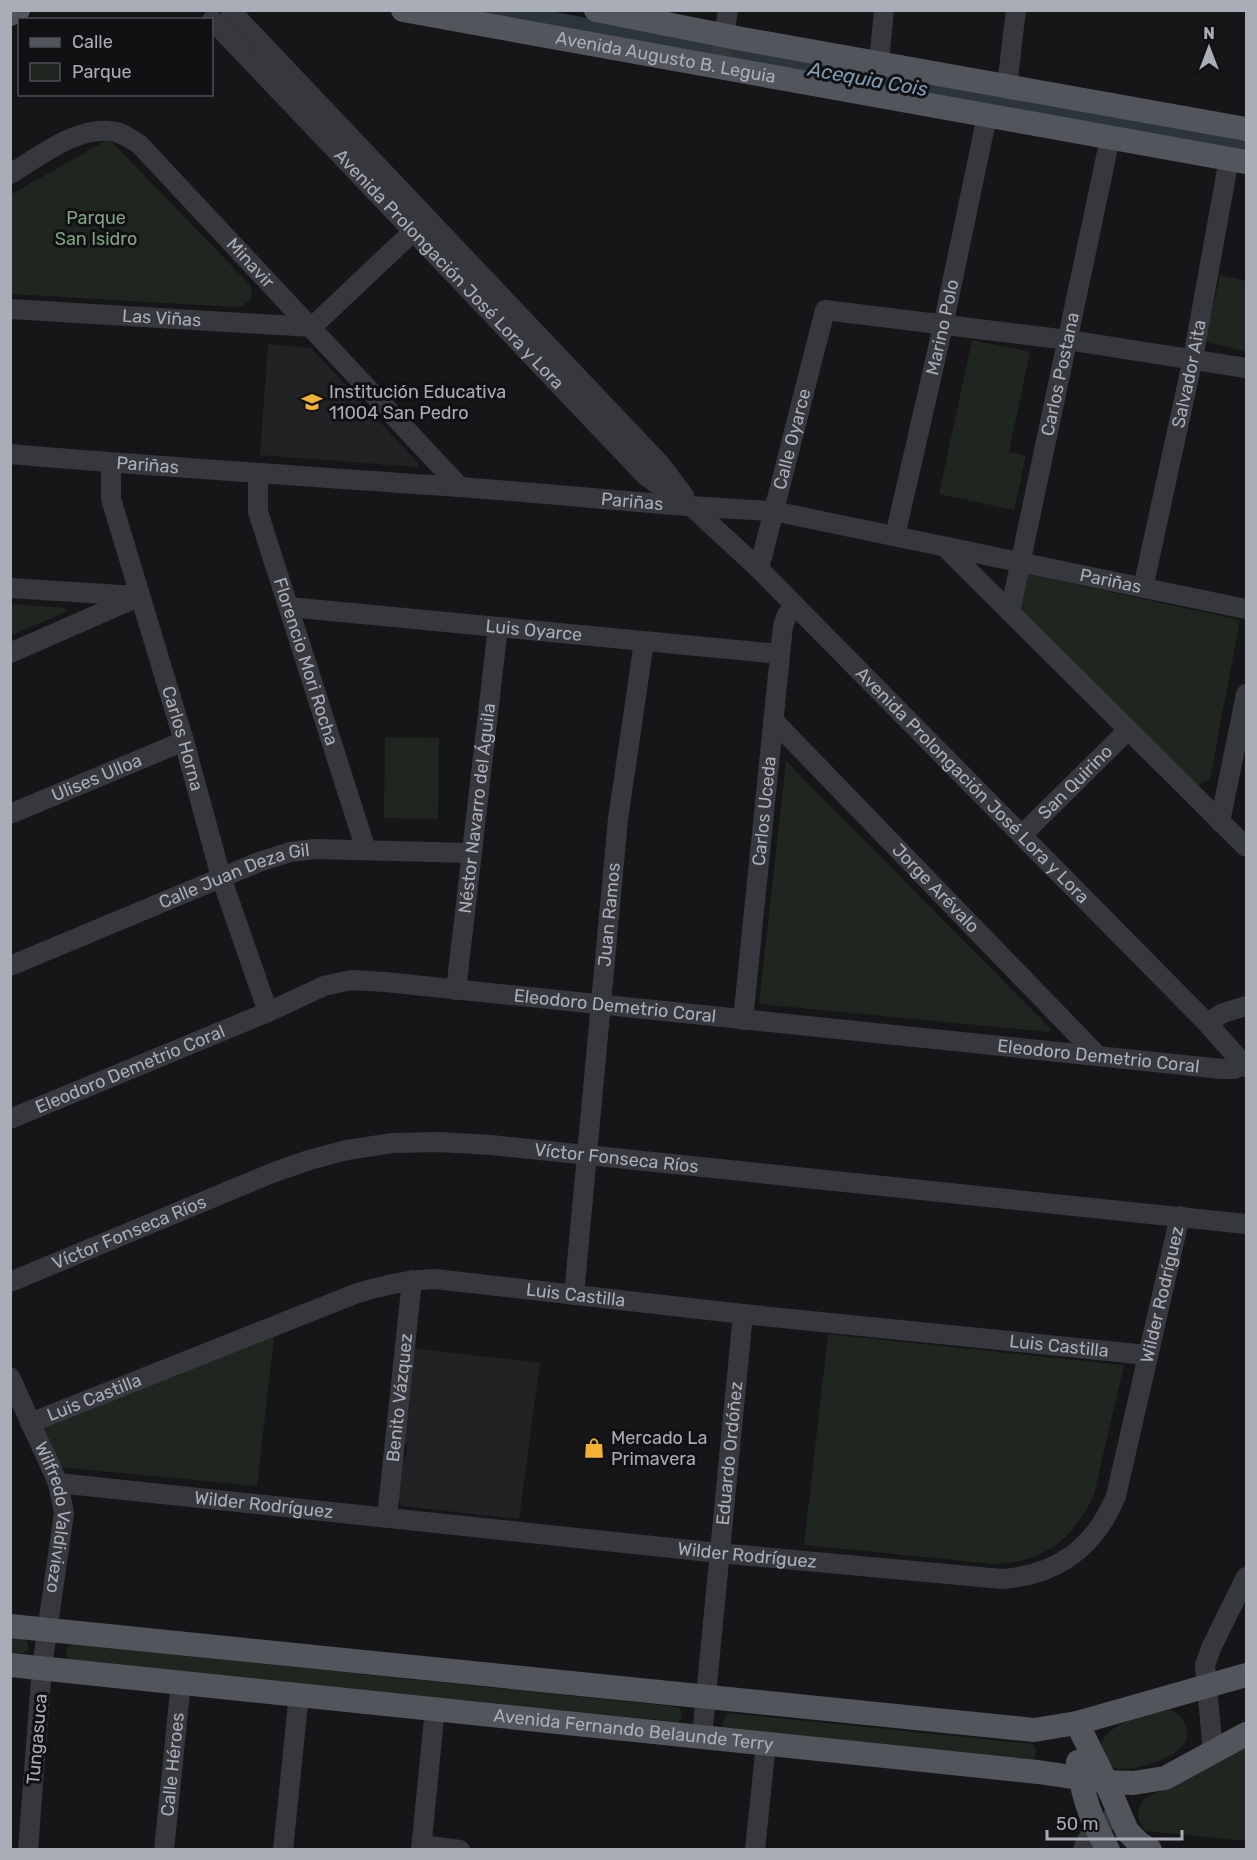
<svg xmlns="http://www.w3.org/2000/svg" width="1257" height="1860" viewBox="0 0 1257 1860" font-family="Rubik,sans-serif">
  <rect width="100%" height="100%" fill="#161618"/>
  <g fill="#222225">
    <polygon points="268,344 311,348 418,463 418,467 260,455"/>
    <polygon points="412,1348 540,1363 519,1519 402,1506 395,1494 397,1464 406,1457 407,1445 401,1439"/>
  </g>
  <g fill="#1e261f">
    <path d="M109,139L250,285C256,298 246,306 234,307L11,294L10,195Z"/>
    <polygon points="1220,275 1246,281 1246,351 1205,342"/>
    <polygon points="972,340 1030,352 1009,452 1026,456 1014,510 939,494"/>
    <polygon points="1023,573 1240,620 1210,779 1197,786 1015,604"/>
    <polygon points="10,604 65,608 66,612 11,635"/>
    <polygon points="385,737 439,738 438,819 384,818"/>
    <polygon points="786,761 1050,1028 1049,1032 759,1004"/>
    <path d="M828,1334L1124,1365L1094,1494C1085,1518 1063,1545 1038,1555C1024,1561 1009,1563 993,1564L804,1545Z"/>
    <polygon points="274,1337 257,1486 59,1467 45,1427"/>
    <polygon points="10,1636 25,1638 28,1643 28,1650 22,1654 11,1653"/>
    <path d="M72,1644L678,1707L681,1710L682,1717L678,1722L70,1660C64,1655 65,1647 72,1644Z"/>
    <path d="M1168,1710C1182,1712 1192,1729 1185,1743C1175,1760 1128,1774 1111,1767L1101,1745C1106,1723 1148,1714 1168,1710Z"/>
    <polygon points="727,1713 1033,1744 1037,1751 1034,1759 724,1728 722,1723"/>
    <path d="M1246,1745V1841L1147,1831C1136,1823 1136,1809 1144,1799Z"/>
  </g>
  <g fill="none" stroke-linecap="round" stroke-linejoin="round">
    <polyline stroke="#2c353c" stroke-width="20" points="489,10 887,84 1246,147"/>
    <g stroke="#37383d" stroke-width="20">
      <polyline points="230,10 661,465 684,496"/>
      <path id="s1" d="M212,20L647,477L693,508L759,569L1207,1023L1246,1067"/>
      <polyline points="879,63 884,10"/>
      <polyline points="719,68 728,10"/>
      <polyline points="1007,86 1016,10"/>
      <path id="s2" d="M10,174C39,157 74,128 109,131C121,131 130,139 139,144L460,487"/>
      <path id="s3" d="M10,309L312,327L421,224"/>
      <path id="s4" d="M10,454C159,467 308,476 458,487C563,494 668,507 773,511L1246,609"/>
      <path id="s5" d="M111,463V499L184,741L221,877L268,1012"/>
      <path id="s6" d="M258,473V512L366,850"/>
      <path id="s7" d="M895,536L943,326L987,116"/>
      <polyline points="945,547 1246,847"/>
      <path id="s8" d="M759,569L825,310L1068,340L1246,368"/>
      <polyline points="10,588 137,596"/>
      <path id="s9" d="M1143,588L1193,358L1229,159"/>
      <path id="s10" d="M289,607L780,654"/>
      <path id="s11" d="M1010,612L1110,138"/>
      <polyline points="10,653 140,596"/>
      <path id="s12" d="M773,720L1098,1056"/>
      <path id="s13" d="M10,814L184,741"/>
      <polyline points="1220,822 1246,694"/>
      <path id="s14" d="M1022,835L1128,730"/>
      <path id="s15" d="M10,966L259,862L290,852L315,849L471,853"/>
      <path id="s16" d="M456,990L498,627"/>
      <path id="s17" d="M743,1020L783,626L787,615L794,606"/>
      <polyline points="1207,1023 1223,1013 1246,1006"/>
      <path id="s18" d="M10,1119L268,1012L324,986L351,980L385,982L1222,1069H1234L1244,1064"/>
      <path id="s19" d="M10,1282L272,1173L309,1160L347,1150L393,1143L439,1142L491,1145L1246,1224"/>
      <path id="s20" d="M574,1295L618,819L644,642"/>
      <path id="s21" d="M10,1377L58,1483L64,1513L42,1667L28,1850"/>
      <path id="s22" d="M30,1423L355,1294C382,1285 407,1280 435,1279L743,1314L1147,1355"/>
      <path id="s23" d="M58,1483L719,1553L1002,1579C1058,1575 1095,1547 1116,1496L1180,1216"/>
      <path id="s24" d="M387,1517L412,1280"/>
      <path id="s25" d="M702,1736L743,1314"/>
      <polyline points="1213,1752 1205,1665 1212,1646 1246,1577"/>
      <polyline points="422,1845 460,1850"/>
      <path id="s26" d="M164,1850L181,1682"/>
      <polyline points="283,1850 299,1694"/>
      <polyline points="421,1850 435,1708"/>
      <polyline points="755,1850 766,1743"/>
      <path d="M1083,1850C1087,1832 1105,1823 1119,1814"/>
    </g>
    <g stroke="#53555c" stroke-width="24">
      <path id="s27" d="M403,10L1246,162"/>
      <polyline points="596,10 737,38 1246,129"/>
      <polyline points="10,14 18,10"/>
      <polyline points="10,1626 1034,1730 1077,1723 1246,1675"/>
      <path id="s28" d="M10,1665L1038,1772L1106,1782L1133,1783L1165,1778L1246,1734"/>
      <polyline points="1077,1723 1106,1782 1127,1831 1139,1843 1150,1850"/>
      <path d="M1078,1762C1083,1798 1090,1817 1108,1850"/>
    </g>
  </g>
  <defs>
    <g id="school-bare" transform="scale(1.62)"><path d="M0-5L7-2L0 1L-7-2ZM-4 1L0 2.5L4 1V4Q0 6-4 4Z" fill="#f2b134" stroke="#111113" stroke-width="2.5" paint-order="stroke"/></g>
    <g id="shop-bare" transform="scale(1.62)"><path d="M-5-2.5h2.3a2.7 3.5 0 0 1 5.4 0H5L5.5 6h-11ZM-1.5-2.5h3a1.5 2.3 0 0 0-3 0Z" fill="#f2b134" stroke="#111113" stroke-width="2.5" paint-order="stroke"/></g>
  </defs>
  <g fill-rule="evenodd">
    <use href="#school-bare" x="312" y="402"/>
    <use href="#shop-bare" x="594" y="1448"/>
  </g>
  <g text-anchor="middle" stroke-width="6" stroke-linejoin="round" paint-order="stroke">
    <g font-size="18" fill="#a8adb8" stroke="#111113">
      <text dy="6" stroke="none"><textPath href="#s27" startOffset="267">Avenida Augusto B. Leguia</textPath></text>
      <text dy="6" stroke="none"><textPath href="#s2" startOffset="306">Minavir</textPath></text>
      <text dy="6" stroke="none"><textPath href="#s1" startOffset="344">Avenida Prolongación José Lora y Lora</textPath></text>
      <text dy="6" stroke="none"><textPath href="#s3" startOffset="152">Las Viñas</textPath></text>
      <text dy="6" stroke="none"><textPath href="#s7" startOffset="214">Marino Polo</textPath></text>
      <text dy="6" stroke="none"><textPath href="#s9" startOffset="219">Salvador Aita</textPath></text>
      <text dy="6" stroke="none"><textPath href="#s11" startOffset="243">Carlos Postana</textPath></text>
      <text dy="6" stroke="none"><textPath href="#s8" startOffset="134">Calle Oyarce</textPath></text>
      <text dy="6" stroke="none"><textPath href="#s4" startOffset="138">Pariñas</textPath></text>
      <text dy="6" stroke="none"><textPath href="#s4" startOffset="624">Pariñas</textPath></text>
      <text dy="6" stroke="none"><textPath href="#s4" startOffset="1110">Pariñas</textPath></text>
      <text dy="6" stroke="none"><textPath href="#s10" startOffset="246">Luis Oyarce</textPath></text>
      <text dy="6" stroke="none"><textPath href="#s6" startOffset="196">Florencio Mori Rocha</textPath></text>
      <text dy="6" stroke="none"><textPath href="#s5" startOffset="286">Carlos Horna</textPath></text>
      <text dy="6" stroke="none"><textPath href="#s13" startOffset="94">Ulises Ulloa</textPath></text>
      <text dy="6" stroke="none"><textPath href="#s14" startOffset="75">San Quirino</textPath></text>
      <text dy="6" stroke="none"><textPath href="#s1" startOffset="1080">Avenida Prolongación José Lora y Lora</textPath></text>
      <text dy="6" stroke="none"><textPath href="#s16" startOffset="183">Néstor Navarro del Águila</textPath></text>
      <text dy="6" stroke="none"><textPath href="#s17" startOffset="210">Carlos Uceda</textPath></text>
      <text dy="6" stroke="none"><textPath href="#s15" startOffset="242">Calle Juan Deza Gil</textPath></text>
      <text dy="6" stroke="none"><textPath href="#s12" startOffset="234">Jorge Arévalo</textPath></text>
      <text dy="6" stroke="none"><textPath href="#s20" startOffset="382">Juan Ramos</textPath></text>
      <text dy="6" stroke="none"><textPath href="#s18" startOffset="634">Eleodoro Demetrio Coral</textPath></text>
      <text dy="6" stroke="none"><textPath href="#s18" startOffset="1120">Eleodoro Demetrio Coral</textPath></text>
      <text dy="6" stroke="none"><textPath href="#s18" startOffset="130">Eleodoro Demetrio Coral</textPath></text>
      <text dy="6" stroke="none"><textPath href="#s19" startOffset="633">Víctor Fonseca Ríos</textPath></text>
      <text dy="6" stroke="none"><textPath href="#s19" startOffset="129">Víctor Fonseca Ríos</textPath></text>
      <text dy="6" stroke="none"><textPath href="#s22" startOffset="573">Luis Castilla</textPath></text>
      <text dy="6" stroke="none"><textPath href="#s23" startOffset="1305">Wilder Rodríguez</textPath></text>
      <text dy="6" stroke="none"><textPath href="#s22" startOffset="1059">Luis Castilla</textPath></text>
      <text dy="6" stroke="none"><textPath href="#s22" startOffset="69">Luis Castilla</textPath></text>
      <text dy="6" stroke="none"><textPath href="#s24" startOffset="120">Benito Vázquez</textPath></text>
      <text dy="6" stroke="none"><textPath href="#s25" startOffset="284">Eduardo Ordóñez</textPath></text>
      <text dy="6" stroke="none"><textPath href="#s23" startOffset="207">Wilder Rodríguez</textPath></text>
      <text dy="6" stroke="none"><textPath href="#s21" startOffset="150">Wilfredo Valdiviezo</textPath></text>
      <text dy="6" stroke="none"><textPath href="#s23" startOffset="693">Wilder Rodríguez</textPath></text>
      <text dy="6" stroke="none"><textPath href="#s28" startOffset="627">Avenida Fernando Belaunde Terry</textPath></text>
      <text transform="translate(37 1739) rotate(-85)" y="6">Tungasuca</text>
      <text dy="6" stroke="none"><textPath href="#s26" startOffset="86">Calle Héroes</textPath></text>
    </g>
    <g font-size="18" fill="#7fa381" stroke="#111113">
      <text x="96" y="224">Parque<tspan x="96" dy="21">San Isidro</tspan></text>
    </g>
    <g font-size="18" fill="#a8adb8" stroke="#111113" text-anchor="start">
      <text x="329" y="398">Institución Educativa<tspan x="329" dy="21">11004 San Pedro</tspan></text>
      <text x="611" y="1444">Mercado La<tspan x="611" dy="21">Primavera</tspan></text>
    </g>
    <g font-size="20" font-style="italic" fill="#7f9bb3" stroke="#111113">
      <text transform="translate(868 79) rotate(10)" y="7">Acequia Cois</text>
    </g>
  </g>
  <rect width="1257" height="1860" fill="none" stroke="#a8adb8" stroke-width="24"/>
  <rect x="18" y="18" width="195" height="78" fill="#111113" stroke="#4d4f55" stroke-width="1.5"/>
  <rect x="30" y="38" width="30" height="9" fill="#53555c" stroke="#4d4f55" stroke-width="1.5"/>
  <text x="72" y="48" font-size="18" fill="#a8adb8">Calle</text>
  <rect x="30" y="63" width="30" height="18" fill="#1e261f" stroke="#4d4f55" stroke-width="1.5"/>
  <text x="72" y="78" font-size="18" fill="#a8adb8">Parque</text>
  <g transform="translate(1209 48)" stroke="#111113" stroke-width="4.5" paint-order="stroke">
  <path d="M0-4.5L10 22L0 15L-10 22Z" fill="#a8adb8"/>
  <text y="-9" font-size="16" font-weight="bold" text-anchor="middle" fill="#a8adb8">N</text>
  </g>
  <path d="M1047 1830v9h135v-9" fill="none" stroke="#a8adb8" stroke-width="3"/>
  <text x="1056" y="1830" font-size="18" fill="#a8adb8" stroke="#111113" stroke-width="4.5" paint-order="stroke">50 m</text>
</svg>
